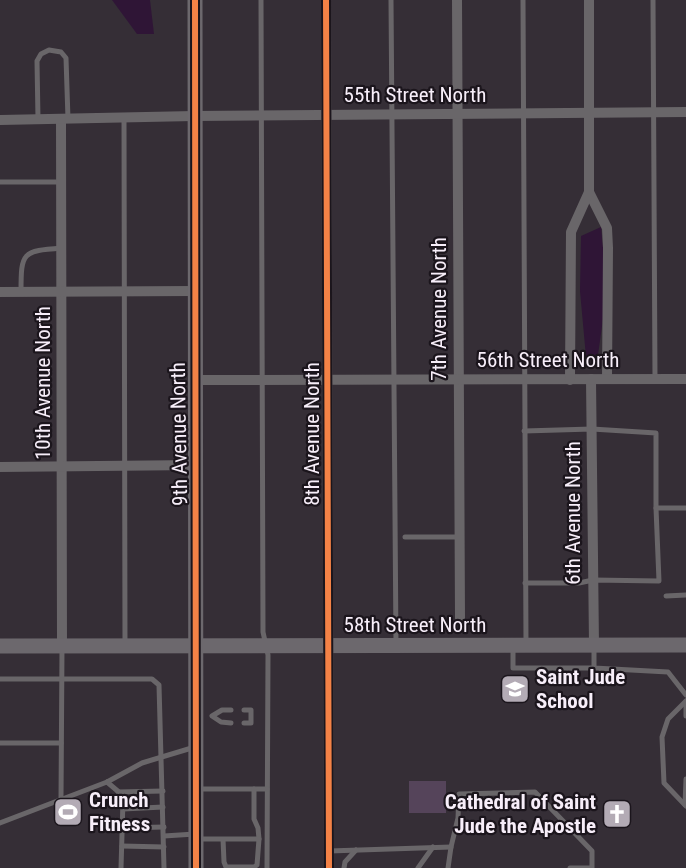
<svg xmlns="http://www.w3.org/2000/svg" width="686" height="868" viewBox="0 0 686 868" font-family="'Roboto Condensed',sans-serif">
  <rect width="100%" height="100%" fill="#352e36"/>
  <rect fill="#55445a" x="409" y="781" width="37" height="32"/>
  <g fill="#2f1536">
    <polygon points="112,0 150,0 154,34 137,34"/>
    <polygon points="601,227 603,248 603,319 598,355 586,357 580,291 581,236"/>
  </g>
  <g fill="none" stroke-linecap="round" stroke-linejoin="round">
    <g stroke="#696669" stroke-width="5">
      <polyline points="261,0 263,632 268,655 267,868"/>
      <polyline points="391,0 396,644"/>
      <polyline points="523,0 526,643"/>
      <polyline points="653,0 655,379"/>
      <polyline points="124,117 125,644"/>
      <polyline points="38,119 37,61 41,54 49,50 61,52 66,58 68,119"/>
      <polyline points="0,182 61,182"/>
      <path d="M21,292C21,252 22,251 62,248"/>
      <polyline points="524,431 592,429 656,433 656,508 659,581 593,580 579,583 525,583"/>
      <polyline points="656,508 686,508"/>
      <polyline points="405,537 460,537"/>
      <polyline points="666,596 686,595"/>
      <polyline points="513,646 513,668 594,668"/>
      <polyline points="594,647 594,668 668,672 686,695"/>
      <polyline points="0,679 152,679 159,685 164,868"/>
      <polyline points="686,701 668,719 662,737 664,783 686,806"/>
      <polyline points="686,701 686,716"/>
      <polyline points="231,710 222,710 212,716 221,722 231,723"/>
      <polyline points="244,710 251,710 251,723 244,723"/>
      <polyline points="0,743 61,743"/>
      <polyline points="107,782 120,793 123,800 121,868"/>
      <polyline points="197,789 267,789"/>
      <polyline points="254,789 254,819 258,828 259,839"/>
      <polyline points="118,792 163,791"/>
      <polyline points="61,800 62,648"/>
      <polyline points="685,805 686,779"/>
      <polyline points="123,809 163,807"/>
      <polyline points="0,823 107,782 142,763 195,747"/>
      <polyline points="122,828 164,827"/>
      <polyline points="164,836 195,834"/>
      <polyline points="198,839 259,839 257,865 254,867 226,867 224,862 223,839"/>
      <polyline points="122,846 164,847"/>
      <polyline points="329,851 451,847"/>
      <polyline points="344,868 345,862 356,850"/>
      <polyline points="418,868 433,847"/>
      <polyline points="448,868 451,847 458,818 459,794 535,792 592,851 592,868 570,868"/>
    </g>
    <g stroke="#696669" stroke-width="10">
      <polyline points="326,0 329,868"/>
      <polyline points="457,0 460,618"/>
      <polyline points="61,119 62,646"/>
      <polyline points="0,120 194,116 686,112"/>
      <polyline points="589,192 607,228 608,248 607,379"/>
      <polyline points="0,292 195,291"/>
      <polyline points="591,379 594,645"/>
      <polyline points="195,380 686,379"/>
      <polyline points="570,380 571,232 589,192 589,0"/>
      <polyline points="0,467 197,465"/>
    </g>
    <g stroke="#6c686d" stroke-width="15">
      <polyline points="195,0 196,868"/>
      <polyline points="0,646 686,645"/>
    </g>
    <g stroke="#1b151c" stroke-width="10">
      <g id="cycleway">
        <polyline points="195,0 196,868"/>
        <polyline points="326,0 329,868"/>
      </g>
    </g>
    <use href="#cycleway" stroke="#f48246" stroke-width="6"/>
  </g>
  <defs>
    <g id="school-square" transform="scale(1.5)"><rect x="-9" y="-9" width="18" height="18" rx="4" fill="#b3abb5" stroke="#1b151c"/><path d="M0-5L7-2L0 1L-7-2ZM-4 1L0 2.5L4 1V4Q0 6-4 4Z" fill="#fff"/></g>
    <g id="stadium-square" transform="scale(1.5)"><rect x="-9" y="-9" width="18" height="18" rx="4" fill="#b3abb5" stroke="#1b151c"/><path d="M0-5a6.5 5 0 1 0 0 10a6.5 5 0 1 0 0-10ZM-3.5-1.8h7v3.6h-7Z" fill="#fff"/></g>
    <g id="church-square" transform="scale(1.5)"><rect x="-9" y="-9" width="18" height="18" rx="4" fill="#b3abb5" stroke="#1b151c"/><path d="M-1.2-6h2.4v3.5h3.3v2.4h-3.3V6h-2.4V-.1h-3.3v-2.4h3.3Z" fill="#fff"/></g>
  </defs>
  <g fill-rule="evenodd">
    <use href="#school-square" x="515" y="689"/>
    <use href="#stadium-square" x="68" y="812"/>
    <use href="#church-square" x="617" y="814"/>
  </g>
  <g text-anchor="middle" stroke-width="4.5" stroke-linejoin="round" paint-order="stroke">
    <g font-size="21" fill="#f7eef9" stroke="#1b151c">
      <text x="415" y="102">55th Street North</text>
      <text transform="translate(439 309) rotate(-90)" y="7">7th Avenue North</text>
      <text x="548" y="367">56th Street North</text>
      <text transform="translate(43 383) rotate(-90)" y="7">10th Avenue North</text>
      <text transform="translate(179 434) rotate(-91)" y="7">9th Avenue North</text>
      <text transform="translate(312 434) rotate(-90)" y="7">8th Avenue North</text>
      <text transform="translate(573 513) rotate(-90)" y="7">6th Avenue North</text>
      <text x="415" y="632">58th Street North</text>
    </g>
    <g font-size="21" font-weight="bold" fill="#f7eef9" stroke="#1b151c" text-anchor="start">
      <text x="536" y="684">Saint Jude<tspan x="536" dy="24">School</tspan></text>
      <text x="89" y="807">Crunch<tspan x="89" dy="24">Fitness</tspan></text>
      <text x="596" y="809" text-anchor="end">Cathedral of Saint<tspan x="596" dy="24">Jude the Apostle</tspan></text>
    </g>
  </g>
</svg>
